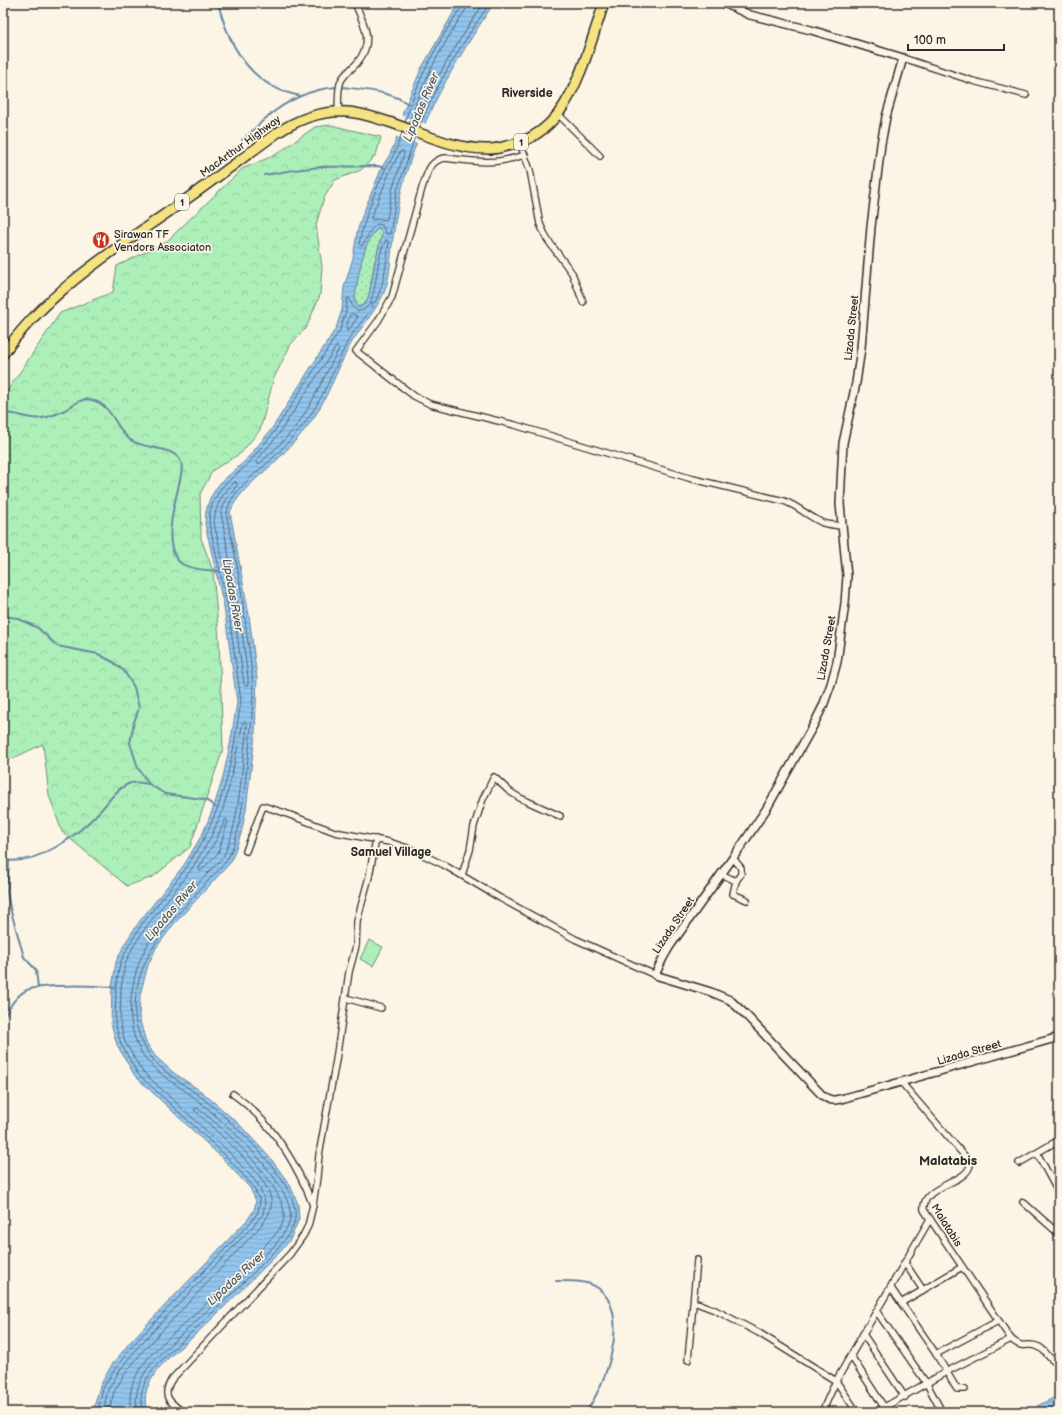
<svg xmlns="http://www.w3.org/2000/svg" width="1062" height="1415" viewBox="0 0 1062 1415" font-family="'Balsamiq Sans',sans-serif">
  <defs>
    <pattern id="grass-dots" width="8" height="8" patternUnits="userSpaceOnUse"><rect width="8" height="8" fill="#acefb9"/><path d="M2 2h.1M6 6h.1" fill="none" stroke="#94cd9f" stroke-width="1.8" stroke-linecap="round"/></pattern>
    <pattern id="forest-crowns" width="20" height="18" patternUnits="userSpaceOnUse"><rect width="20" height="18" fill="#acefb9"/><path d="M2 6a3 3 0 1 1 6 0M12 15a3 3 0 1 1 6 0" fill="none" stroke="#94cd9f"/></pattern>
    <pattern id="water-rules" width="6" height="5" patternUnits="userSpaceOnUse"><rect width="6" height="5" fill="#92c5ee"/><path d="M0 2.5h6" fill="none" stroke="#7ea9cc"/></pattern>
  </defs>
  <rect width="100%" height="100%" fill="#fcf5e5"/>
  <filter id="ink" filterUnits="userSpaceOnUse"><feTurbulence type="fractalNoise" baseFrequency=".025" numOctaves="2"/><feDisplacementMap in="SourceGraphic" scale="8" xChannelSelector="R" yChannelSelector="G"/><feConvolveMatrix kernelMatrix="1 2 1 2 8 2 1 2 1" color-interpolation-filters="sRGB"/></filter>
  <g filter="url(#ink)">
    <path fill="url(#grass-dots)" stroke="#6c8d72" d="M380,227L382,234L374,265L369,295L365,304L358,307L355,300V296C358,277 363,238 380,227Z"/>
    <polygon fill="url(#forest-crowns)" stroke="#6c8d72" points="330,125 381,137 376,155 361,170 335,180 324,198 316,225 322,266 320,295 306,328 291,344 274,378 260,430 241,453 213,470 200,494 201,538 213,571 219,639 223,749 190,847 153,877 127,886 62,832 49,795 43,744 3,763 3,397 60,313 113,292 117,266 166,242 242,169 275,155 315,127"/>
    <polygon fill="#acefb9" stroke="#6c8d72" points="369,940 383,947 373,966 360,959"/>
    <g fill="url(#water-rules)" stroke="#6987a0" fill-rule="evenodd">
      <path d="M459,3H494C455,62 418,123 401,192C397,210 394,228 392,246C390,264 390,283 381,299C373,314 361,327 352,342C337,368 326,404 307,427C298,438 288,449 278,459C262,475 239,490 230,512L249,615L257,678L255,735L246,810L241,834L231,862L174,924L156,948L148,965L140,995L139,1017L146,1042L155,1056L174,1073L201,1091L239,1124L271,1159L290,1185L298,1204L299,1219L290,1240L281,1251C253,1278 225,1307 196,1334C180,1349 162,1360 151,1380C145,1390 144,1401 147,1412H95L94,1407L100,1386L111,1366L130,1342L248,1219L254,1210L256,1201L250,1188L222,1158L135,1076L117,1045L111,1023L112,987L116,962L125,943L139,922L184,865L203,833L214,806L222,781L230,745L237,702L224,607L205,524L206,511L210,498L219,484L245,461L271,430L336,328L342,310L344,287L353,258L357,232L362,216L382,167L390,154L395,143L403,112L421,69ZM379,228L382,234L376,257L369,295L365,304L358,307L355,301V296C358,278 363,238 379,228Z"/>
      <polygon points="1059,1395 1059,1412 1040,1412 1037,1406"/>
    </g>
    <polygon fill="#fcf5e5" points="400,115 427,124 419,144 394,136"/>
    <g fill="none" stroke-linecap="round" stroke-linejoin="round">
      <g stroke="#546979" stroke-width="1">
        <path d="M405,122C416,82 439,40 462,6V3"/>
        <path d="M409,124C421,83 443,44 466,9L467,3"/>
        <path d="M415,126C432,82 458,42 484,3"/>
        <path d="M419,127C437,83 463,42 490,3"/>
        <path d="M402,132C399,141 397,149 393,156C391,161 387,165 385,170C374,193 364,219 359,244L361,246L363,245L370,231L377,224L382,225L386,234H390L397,191L415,137"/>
        <polygon points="403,151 404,154 392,190 387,219 385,220 380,219 372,220 371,218 390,171 400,152"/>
        <path d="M386,240L389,242C386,263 385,283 375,302L373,303L371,301C378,282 376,256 386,240Z"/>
        <polygon points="352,314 357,316 357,318 349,330 347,331 346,328 350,315"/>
        <path d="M337,346L339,349C326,372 316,397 301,419C291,435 273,451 259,464H257L256,461L278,435Z"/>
        <path d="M235,482L237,483V485L225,502L221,513L240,617L248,678V685L246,686L244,684L233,606L214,523C215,506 222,493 235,482Z"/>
        <polygon points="226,819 228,821 218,853 202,870 200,871 199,868 216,840"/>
        <path d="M99,1412V1406L103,1388L115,1369L133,1345L251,1222L258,1212L260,1201L253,1186L225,1155L138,1074L121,1044L115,1023L116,988L120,963L129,945L142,924L187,867L206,835L218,807L226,782L234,746L241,701L228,607L209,523L210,511L214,500L222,487L248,464L274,432L340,330L346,311L347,299L349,298L353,307L357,311L364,310L371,303L372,304L373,306C366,318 355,328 348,341C334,368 323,400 304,424C296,435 286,444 277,454C261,471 224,493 227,519C237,557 242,596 247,635C250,656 253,676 253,697C252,727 248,756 245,785C242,807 239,839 228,858C222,868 211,877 203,886C168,925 133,959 135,1015C136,1030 143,1046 152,1058C164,1073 182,1083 197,1094C225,1115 301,1182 295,1219C293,1230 285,1240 278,1248C250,1276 222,1304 193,1331C177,1346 160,1358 148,1377C141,1388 139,1400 143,1412"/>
        <path d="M104,1412V1407L108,1390L119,1371L137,1348L254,1225L263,1214L265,1203L264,1198L257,1183L228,1151L142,1071L125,1042L120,1022L121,988L125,964L133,947L146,927L191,870L211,837L223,809L230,783L243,722L245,721L247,723L246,735C241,772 240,824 223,857C197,886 152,926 139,963C130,989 126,1020 138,1046C149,1070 175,1083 195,1098C220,1118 296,1185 290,1219C288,1229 281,1237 275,1245C246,1272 218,1301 189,1328C172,1343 156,1355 144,1374C137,1386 134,1399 138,1412"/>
        <path d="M110,1412V1407L114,1392L124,1375L142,1352L258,1229C265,1221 273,1211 271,1199C267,1174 214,1129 195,1111L194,1109L197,1108C220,1124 287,1187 284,1217C283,1226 276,1234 270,1240C242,1268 214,1297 185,1323C168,1339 151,1351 139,1371C131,1383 128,1398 131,1412"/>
      </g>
      <g stroke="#6987a0" stroke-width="2">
        <path d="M218,3C229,47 252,88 301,96"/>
        <path d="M342,87C364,90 391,91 408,104"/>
        <path d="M242,140C251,133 258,125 266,118C286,101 311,89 337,87"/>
        <polyline points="264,175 294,170 321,167 378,166 384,168"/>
        <path d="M3,414C16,411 29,421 42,418C49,417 59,413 65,410C74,405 81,397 92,400C112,405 115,427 129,439C142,450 174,445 181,462C184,470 179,481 178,489C173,509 162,550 182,564C192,570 207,570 218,571"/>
        <polyline points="3,616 17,618 38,628 57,646 98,654 113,662 124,671 134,687 139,708 134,722 130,743 138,768 149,784 165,794 202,799 209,802 215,807"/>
        <path d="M3,860C37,866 77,836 99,812C108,803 115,790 128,784C134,781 142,783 149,784"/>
        <polyline points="9,861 7,891 10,908 24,957 36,970 38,988"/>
        <path d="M3,1018C9,1008 16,995 27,990C40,984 99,985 114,988"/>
        <path d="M556,1281C568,1281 587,1280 598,1288C632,1314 606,1384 586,1412"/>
      </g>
      <g stroke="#2b2b2b" stroke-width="8">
        <g id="minor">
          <polyline points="903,58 973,81 1026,95"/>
          <path d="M338,112C339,102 337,90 341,81C344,74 352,69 357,63C375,41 364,25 355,3"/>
          <polyline points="558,114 600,156"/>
          <polyline points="520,143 530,170 540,224 547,239 572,273 583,302"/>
          <path d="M525,155C493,165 477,162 445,158C429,160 427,175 422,188L392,297L378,321L356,351L414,396L430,404L515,425L689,478L784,501C798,506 809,517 823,523C829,525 836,525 842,526"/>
          <polyline points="246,851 263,806 282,812 335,832 389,842 413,850 444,865 500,898 575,939 655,975"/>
          <polyline points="733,858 741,868 741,874 736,881"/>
          <polyline points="721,874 736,881 733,894 747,900"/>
          <polyline points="462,875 470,850 474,826 483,799 494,777 509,791 520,798 560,816"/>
          <polyline points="346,998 381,1008"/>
          <path d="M901,1082L969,1161L970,1165C967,1184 921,1185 924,1210L1011,1339C1024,1351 1028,1341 1039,1347C1047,1351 1049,1361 1059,1364"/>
          <path d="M233,1094C271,1121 296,1162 313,1205"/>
          <polyline points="1037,1153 1057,1190"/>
          <polyline points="1019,1163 1059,1140"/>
          <polyline points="1023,1202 1059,1234"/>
          <polyline points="905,1263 923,1290"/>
          <polyline points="891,1288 936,1354 955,1386 957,1389 965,1389"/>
          <polyline points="694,1302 715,1310 759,1333 836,1381 857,1412"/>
          <polyline points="901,1303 962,1267"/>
          <polyline points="877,1312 927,1384 942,1412"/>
          <polyline points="863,1334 905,1397"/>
          <polyline points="936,1354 998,1321"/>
          <polyline points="851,1356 884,1407"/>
          <polyline points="688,1360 697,1260"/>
          <path d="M183,1412C169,1402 161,1396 172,1379L290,1254L303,1236L308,1226L313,1205L317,1177L319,1155L336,1060L349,972L356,946L357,921L369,877L376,839"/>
          <polyline points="822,1412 836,1381 930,1219"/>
          <polyline points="876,1412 946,1372 1011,1339"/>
        </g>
      </g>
      <g stroke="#2b2b2b" stroke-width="10">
        <path id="tertiary" d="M724,3L750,15L811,30L903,58L886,117L881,144L871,227L861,348L856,383L843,443L840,504L847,576L845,603L837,662L831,684L823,706L813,726L767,808L742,845L670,946L663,958L655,975L711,992L730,1000L745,1014L821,1094C831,1103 836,1100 848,1097L1059,1037"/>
      </g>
      <g stroke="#2b2b2b" stroke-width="12">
        <path id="trunk" d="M3,354C46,293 111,252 171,210C207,185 241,159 277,133C298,119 322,110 348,112C362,113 375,118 389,122C421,133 456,150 490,149C498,149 506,146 514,144C531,140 547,128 558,114C579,87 593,36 604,3"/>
      </g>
      <use href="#minor" stroke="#fcf5e5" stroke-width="5.5"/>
      <use href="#tertiary" stroke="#fcf5e5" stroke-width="7"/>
      <use href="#trunk" stroke="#f5e382" stroke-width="9"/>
    </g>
  </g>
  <defs>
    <g id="restaurant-disc" transform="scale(0.9)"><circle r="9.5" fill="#c8321e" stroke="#fcf5e5"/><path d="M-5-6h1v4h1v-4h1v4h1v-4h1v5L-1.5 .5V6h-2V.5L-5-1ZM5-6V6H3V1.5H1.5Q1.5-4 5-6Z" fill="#fff"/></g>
  </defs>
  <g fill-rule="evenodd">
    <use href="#restaurant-disc" x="101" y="240"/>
  </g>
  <g text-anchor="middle" stroke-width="3.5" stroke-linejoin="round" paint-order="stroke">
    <g fill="#fcf5e5" stroke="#6a6863" stroke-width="1">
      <rect x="514" y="134" width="14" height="16" rx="3"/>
      <rect x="175" y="194" width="14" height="16" rx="3"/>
    </g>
    <g font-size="10" font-weight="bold" fill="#2b2b2b">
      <text x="521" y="146">1</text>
      <text x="182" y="206">1</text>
    </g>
    <g font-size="11" fill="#2b2b2b" stroke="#fcf5e5">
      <text transform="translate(240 146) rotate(-36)" y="4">MacArthur Highway</text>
      <text transform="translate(851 328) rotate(-84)" y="4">Lizada Street</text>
      <text transform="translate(826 648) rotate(-80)" y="4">Lizada Street</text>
      <text transform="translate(673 925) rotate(-56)" y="4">Lizada Street</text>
      <text transform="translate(969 1052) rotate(-16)" y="4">Lizada Street</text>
      <text transform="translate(947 1225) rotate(58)" y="4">Malatabis</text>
    </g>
    <g font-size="11" fill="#2b2b2b" stroke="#fcf5e5" text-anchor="start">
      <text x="114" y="238">Sirawan TF<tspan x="114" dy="13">Vendors Associaton</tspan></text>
    </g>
    <g font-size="12" font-weight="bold" fill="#2b2b2b" stroke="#fcf5e5">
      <text x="527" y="97">Riverside</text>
      <text x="391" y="856">Samuel Village</text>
    </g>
    <g font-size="12" font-style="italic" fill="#4a5966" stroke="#fcf5e5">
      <text transform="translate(421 107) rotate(-67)" y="4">Lipadas River</text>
      <text transform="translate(233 595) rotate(80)" y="4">Lipadas River</text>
      <text transform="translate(171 911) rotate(-50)" y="4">Lipadas River</text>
      <text transform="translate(236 1278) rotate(-43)" y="4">Lipadas River</text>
    </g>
    <g font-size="13" font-weight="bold" fill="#2b2b2b" stroke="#fcf5e5">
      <text x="948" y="1165">Malatabis</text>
    </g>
  </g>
  <rect width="1062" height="1415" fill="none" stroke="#fcf5e5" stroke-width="16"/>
  <rect x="8" y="8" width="1046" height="1399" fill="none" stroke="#2b2b2b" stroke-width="1.5" filter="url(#ink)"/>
  <path d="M908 44v6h96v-6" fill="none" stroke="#2b2b2b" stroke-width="2"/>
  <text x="914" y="44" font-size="12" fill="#2b2b2b" stroke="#fcf5e5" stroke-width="3" paint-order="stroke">100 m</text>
</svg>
